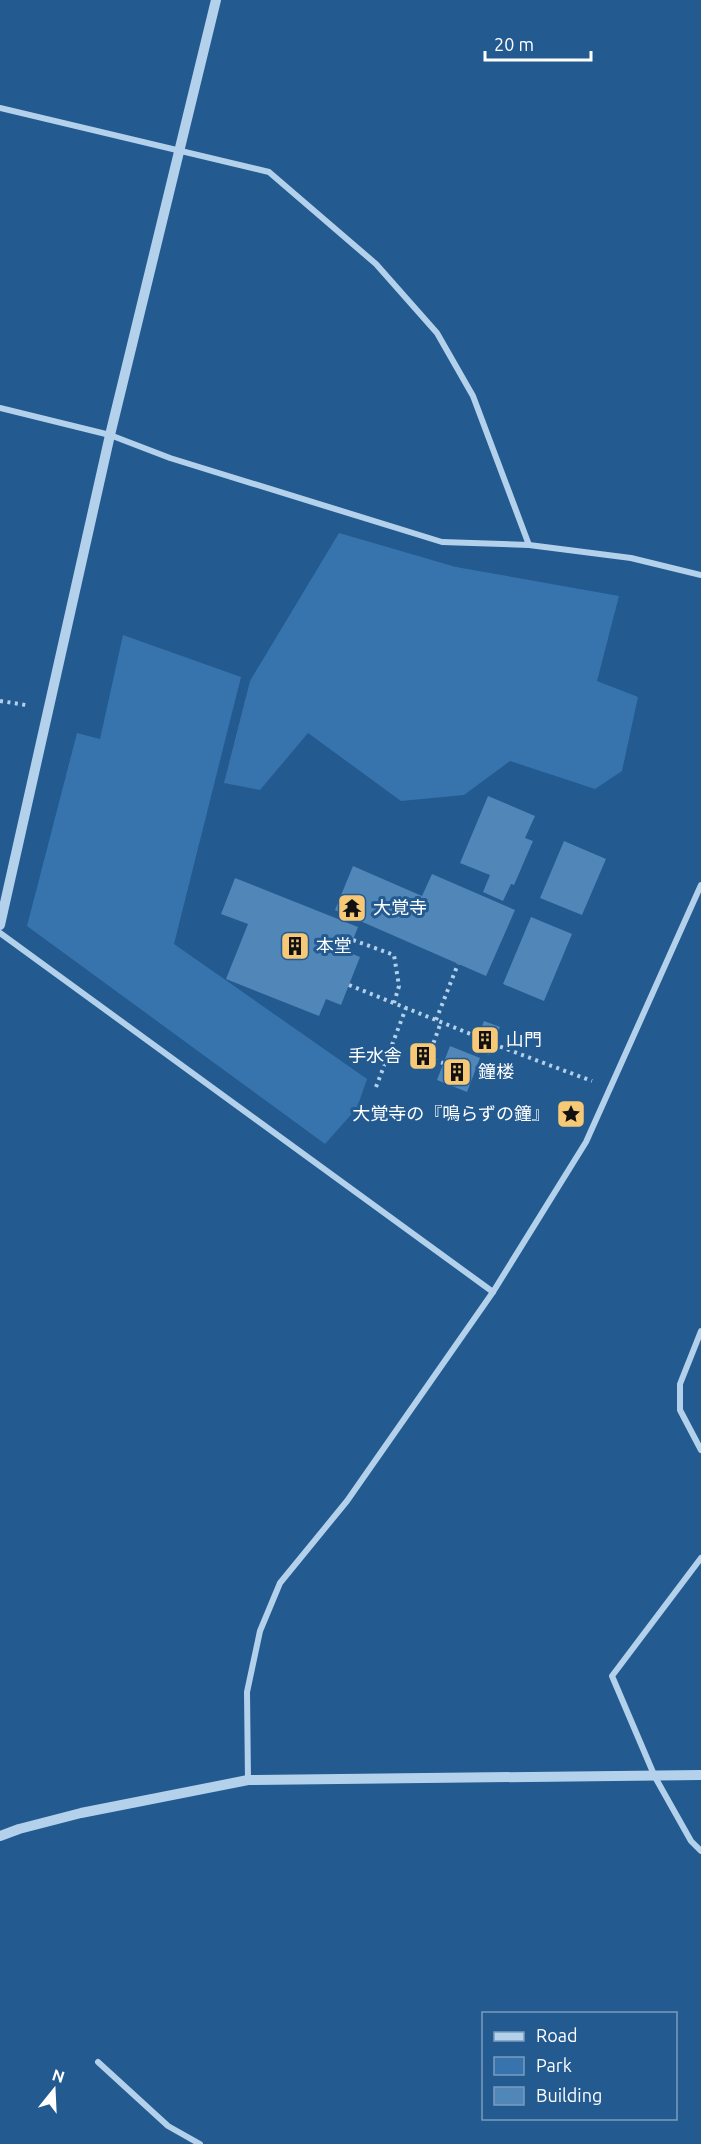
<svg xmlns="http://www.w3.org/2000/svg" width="701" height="2144" viewBox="0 0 701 2144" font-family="Ubuntu,'Noto Sans JP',sans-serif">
  <rect width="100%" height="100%" fill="#235a90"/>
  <g fill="#3774ad">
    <polygon points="339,533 456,567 619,596 597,681 638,697 622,771 595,789 510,761 464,795 401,801 308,733 260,790 224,783 250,681"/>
    <polygon points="123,635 241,677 174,944 367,1079 357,1108 325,1144 27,926 77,733 100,739"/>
  </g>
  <g fill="#5086b8">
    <polygon points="488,796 535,816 525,838 533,841 514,885 511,884 503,901 483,892 490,875 460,863"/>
    <polygon points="564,841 606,859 582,915 540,898"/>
    <polygon points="353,866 422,896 432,874 515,910 486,976 335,910"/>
    <polygon points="235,878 358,927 348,952 360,957 341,1005 326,999 319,1016 226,979 248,924 221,914"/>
    <polygon points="531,917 572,934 544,1001 503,984"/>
    <polygon points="484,1021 500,1027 489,1055 473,1049"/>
    <polygon points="416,1045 436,1052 430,1069 410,1061"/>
    <polygon points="450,1046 480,1058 467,1092 437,1080"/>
  </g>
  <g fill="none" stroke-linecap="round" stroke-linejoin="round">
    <g stroke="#b4d1ec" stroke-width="4" stroke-dasharray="3 4.5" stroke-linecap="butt">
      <polyline points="0,701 26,705"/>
      <polyline points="353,940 394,955 399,986 394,1003"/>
      <polyline points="349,985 478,1037"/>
      <polyline points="436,1020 458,964"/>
      <polyline points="493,1044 592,1081"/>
      <polyline points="431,1050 441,1022"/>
      <polyline points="434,1060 443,1063"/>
      <polyline points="376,1087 406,1008"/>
    </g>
    <g stroke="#b4d1ec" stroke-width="6">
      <polyline points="0,108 269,172 376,264 437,333 473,396 529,545"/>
      <polyline points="0,408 110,435 170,458 442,542 529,545 631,558 701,575"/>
      <polyline points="0,933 493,1292"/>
      <polyline points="701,1331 680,1384 680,1410 701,1450"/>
      <polyline points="701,1558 612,1676 655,1777 691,1841 701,1851"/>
      <polyline points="248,1780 247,1692 260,1631 280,1583 347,1501 493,1292 586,1142 701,885"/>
      <polyline points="98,2062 168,2126 200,2144"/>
    </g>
    <g stroke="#b4d1ec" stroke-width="10">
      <polyline points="0,925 110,435 216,0"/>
      <polyline points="0,1836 19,1829 81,1813 248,1780 701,1775"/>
    </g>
  </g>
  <defs>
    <g id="temple-square" transform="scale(1.5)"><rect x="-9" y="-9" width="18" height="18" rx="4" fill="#f7c977" stroke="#235a90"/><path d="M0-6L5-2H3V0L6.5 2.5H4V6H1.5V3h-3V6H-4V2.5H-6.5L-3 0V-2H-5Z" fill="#111"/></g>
    <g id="building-square" transform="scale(1.5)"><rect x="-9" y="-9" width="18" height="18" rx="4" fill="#f7c977" stroke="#235a90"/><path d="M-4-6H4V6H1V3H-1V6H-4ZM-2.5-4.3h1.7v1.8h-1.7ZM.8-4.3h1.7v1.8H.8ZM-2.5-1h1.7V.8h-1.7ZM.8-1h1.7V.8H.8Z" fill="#111"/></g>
    <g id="sight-square" transform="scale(1.5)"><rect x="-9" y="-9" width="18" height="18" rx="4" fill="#f7c977" stroke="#235a90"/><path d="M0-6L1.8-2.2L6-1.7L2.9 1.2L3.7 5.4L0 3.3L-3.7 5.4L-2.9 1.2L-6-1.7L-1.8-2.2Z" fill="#111"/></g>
  </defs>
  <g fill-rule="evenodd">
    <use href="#temple-square" x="352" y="908"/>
    <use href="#building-square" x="295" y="946"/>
    <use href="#building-square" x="485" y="1040"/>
    <use href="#building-square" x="423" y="1056"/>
    <use href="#building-square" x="457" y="1072"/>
    <use href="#sight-square" x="571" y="1114"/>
  </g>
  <g text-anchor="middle" stroke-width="6" stroke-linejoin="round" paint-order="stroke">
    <g font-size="18" fill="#fff" stroke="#235a90" text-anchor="start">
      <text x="373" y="914">大覚寺</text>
      <text x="316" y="952">本堂</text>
      <text x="506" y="1046">山門</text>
      <text x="402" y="1062" text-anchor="end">手水舎</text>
      <text x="478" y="1078">鐘楼</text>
      <text x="550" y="1120" text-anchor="end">大覚寺の『鳴らずの鐘』</text>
    </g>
  </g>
  <rect x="482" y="2012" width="195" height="108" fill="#235a90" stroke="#7b9cbc" stroke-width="1.5"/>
  <rect x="494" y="2032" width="30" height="9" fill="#b4d1ec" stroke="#7b9cbc" stroke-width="1.5"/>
  <text x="536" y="2042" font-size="18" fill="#ffffff">Road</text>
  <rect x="494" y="2057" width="30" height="18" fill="#3774ad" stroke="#7b9cbc" stroke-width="1.5"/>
  <text x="536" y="2072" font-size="18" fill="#ffffff">Park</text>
  <rect x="494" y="2087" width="30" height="18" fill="#5086b8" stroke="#7b9cbc" stroke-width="1.5"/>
  <text x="536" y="2102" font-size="18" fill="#ffffff">Building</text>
  <g transform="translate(54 2090) rotate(18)" stroke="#235a90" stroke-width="4.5" paint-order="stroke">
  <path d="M0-4.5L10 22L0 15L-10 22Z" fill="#ffffff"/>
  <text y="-9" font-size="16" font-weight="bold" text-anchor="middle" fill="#ffffff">N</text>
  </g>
  <path d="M485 51v9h106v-9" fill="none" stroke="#ffffff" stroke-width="3"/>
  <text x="494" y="51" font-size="18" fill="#ffffff" stroke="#235a90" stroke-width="4.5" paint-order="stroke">20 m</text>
</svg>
